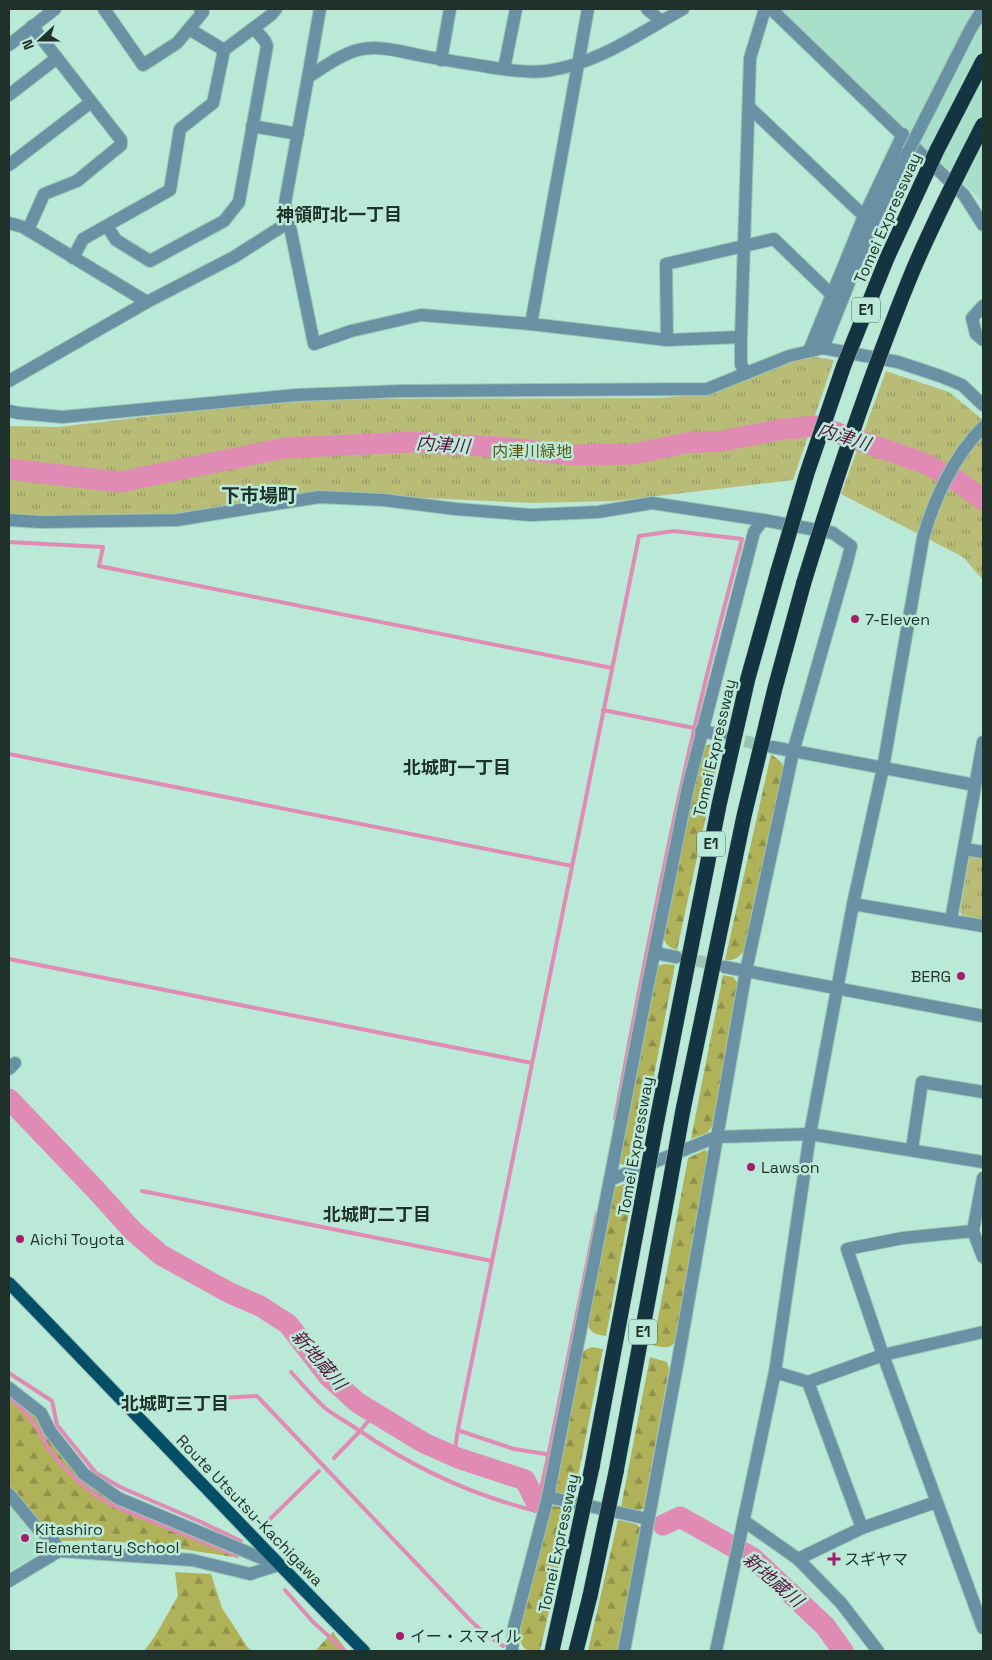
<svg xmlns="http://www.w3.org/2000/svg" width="992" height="1660" viewBox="0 0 992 1660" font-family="'Space Grotesk','Noto Sans JP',sans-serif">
  <defs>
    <pattern id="grass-tufts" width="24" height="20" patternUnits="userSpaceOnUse" patternTransform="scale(1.25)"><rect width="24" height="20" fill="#b9bc77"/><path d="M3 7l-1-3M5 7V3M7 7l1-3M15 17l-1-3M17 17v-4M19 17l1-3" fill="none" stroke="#969962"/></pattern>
    <pattern id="forest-firs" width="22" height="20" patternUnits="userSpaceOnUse" patternTransform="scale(1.25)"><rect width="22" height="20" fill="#b0b259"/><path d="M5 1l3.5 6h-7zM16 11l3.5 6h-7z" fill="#8f914a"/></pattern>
  </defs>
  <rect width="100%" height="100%" fill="#bbe9d7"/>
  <g fill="#a8dfcb">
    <polygon points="777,9 983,9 983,202"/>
    <polygon points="9,1502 49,1544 48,1549 9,1572"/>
  </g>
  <g fill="url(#grass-tufts)">
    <polygon points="808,356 834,360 793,480 614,501 532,503 317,493 166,518 9,516 9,426 58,427 297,399 659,398 708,394 774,367"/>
    <polygon points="886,371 949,392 983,420 983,580 963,557 841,494"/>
    <polygon points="970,853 983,855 983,919 962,915 960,911"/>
  </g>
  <g fill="url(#forest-firs)">
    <path d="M722,742L677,950C667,947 665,943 662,934L700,752C706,744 712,743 722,742Z"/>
    <path d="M771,754L781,762L785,770L745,949C740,957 734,961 725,960Z"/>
    <polygon points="665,964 675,965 638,1160 624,1165 621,1164 618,1160 654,971 660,965"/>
    <polygon points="723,975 733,977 737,982 738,989 714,1124 707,1133 691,1139"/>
    <path d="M705,1150L708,1153L675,1342C669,1350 661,1347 653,1345L688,1158Z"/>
    <path d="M635,1180L606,1336C595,1334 589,1333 587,1321L613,1188Z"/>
    <polygon points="592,1347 603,1349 574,1497 555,1494 583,1351"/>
    <polygon points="650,1357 667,1362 669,1369 644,1508 638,1511 621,1507"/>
    <path d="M9,1391L35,1415L42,1428L64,1460L89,1486L115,1503L231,1553L233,1557C177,1548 119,1538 62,1541L41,1524L9,1485Z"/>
    <path d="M554,1506L572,1509L540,1651C524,1651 524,1650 518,1636L549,1507Z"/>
    <polygon points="618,1520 636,1524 641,1528 617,1651 588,1651"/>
    <polygon points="175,1572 211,1574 222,1608 248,1648 253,1651 144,1651 155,1636 178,1596"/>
    <polygon points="333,1632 347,1651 314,1651 315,1651"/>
  </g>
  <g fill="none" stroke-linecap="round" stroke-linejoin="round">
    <g stroke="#df8bb3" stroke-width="4">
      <polyline points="9,542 103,547 99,566 612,668"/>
      <polyline points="603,710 694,728"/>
      <polyline points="9,754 572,866"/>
      <polyline points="9,959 532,1063"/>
      <polyline points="142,1191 492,1261"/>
      <path d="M291,1372C302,1384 313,1397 325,1408C335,1416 347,1422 357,1429C412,1467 471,1495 536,1511L548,1457L546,1454L514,1449L460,1431"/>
      <polyline points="9,1373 52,1401 57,1425 96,1473 120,1487 201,1522 241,1541"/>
      <path d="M9,1398C14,1402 20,1406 24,1411C37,1424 43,1442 54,1456C71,1476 91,1494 114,1506L237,1556"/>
      <polyline points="221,1398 257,1396 471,1621 482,1631 503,1646"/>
      <path d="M454,1456L458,1429L639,536L674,531L742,539C726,602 708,666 694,730C664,859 639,988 615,1119"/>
      <polyline points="548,1457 597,1214"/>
      <polyline points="334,1458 360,1431 375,1413"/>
      <polyline points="270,1519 319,1471"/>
      <polyline points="285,1590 313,1622 345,1651"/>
    </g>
    <g stroke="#df8bb3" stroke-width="21">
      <polyline points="9,469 119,482 285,448 412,442 497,447 572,455 633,454 686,443 722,441 783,429 817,426 924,463 955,479 983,500"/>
      <polyline points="9,1099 95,1189 133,1231 161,1255 230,1293 260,1306 288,1324 329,1377 358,1403 424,1443 458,1458 525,1480 536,1502"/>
      <polyline points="663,1525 680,1517 753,1558 825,1626 843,1651"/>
    </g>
    <g stroke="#9cc4b5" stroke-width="12" stroke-dasharray="12 6" stroke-linecap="butt">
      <polyline points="727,737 770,747"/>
      <polyline points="679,957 723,966"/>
    </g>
    <g stroke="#9cc4b5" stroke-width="14">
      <g id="minor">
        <polyline points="104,9 143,65 177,43 203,12 200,9"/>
        <polyline points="647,9 661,21"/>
        <polyline points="771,9 964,195 983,225"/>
        <polyline points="189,29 224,50"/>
        <polyline points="9,45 55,9"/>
        <polyline points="441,60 450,9"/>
        <polyline points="504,69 516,9"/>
        <polyline points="308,77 320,9"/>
        <polyline points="9,95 57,58"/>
        <polyline points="749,107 864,216"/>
        <polyline points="252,126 298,134"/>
        <polyline points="9,165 91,102"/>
        <polyline points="289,222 314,344 351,331 421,315 531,324 667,340 741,337"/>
        <polyline points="9,223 23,227 147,302"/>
        <polyline points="107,226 116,240 150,261 224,221 239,202 267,46 265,41 254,28"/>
        <polyline points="28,230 44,194 77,181 121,145 121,140 32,26"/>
        <polyline points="73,258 83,239 170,190 180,129 213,103 224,50 271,15 276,9"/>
        <polyline points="983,306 972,318 976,334 983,340"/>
        <polyline points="531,324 588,9"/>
        <polyline points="667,340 666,264 774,239 832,295"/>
        <polyline points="823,348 874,220 908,152"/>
        <polyline points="809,351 864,216 903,134"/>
        <polyline points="747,373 741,365 741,337 750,58 765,9"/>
        <path d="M9,381L147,302L234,257L289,222L285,203L308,77C323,68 341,54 358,50C378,45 399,51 418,55C442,60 466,63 489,67C508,70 527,73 546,71C598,64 638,34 683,9"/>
        <polyline points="9,411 19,413 62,417 296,395 402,391 707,389 789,356 823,348 898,362 940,376 962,385 983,405"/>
        <polyline points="9,520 41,522 177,520 319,497 383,500 456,509 531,515 598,512 652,503 763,520"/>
        <polyline points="701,731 722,735"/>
        <polyline points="772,747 975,785"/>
        <polyline points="964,849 983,852"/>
        <polyline points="853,904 983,926"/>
        <polyline points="951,920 983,742"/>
        <polyline points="655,953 676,957"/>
        <polyline points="725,967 983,1016"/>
        <polyline points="9,1069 15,1063"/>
        <polyline points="912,1149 922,1082 983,1092"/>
        <polyline points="983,1178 973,1231 983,1257"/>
        <polyline points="610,1180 716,1137 810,1134 983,1162"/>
        <polyline points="973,1231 903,1238 847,1249 883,1355 983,1628"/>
        <polyline points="775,1372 808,1382 883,1355 983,1332"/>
        <polyline points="808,1382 862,1528"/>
        <polyline points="9,1388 41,1413 50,1431 84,1474 118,1498 278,1565"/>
        <polyline points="9,1494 38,1529 54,1541 59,1551"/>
        <polyline points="548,1497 648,1519"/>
        <polyline points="744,1521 798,1559 841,1603 878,1651"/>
        <polyline points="798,1559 862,1528 936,1502"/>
        <polyline points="9,1581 59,1551 192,1560 250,1574 278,1565"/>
        <polyline points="512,1651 514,1627 548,1497 648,984 688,787 754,532 763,520 833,533 851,546 847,562 793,752 746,971 679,1355 624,1651"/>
        <path d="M716,1651L775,1372L810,1134L853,904L883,768L923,538C934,499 954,456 983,427"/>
      </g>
    </g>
    <g stroke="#9cc4b5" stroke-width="14">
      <path id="major" d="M9,1283C128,1405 244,1530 364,1651"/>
    </g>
    <g stroke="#9cc4b5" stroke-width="16">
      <g id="highway">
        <polyline points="683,1110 744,816 775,688 804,582"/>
        <polyline points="657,1120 719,805 748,678 778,571"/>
        <polyline points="592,1467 642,1201"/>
        <polyline points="616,1472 668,1193"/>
        <polyline points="552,1651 565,1592"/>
        <polyline points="576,1651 590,1596"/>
      </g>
    </g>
    <use href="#minor" stroke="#6a90a3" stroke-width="12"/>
    <use href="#major" stroke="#054e68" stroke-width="12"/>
    <use href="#highway" stroke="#143442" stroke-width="15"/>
    <g stroke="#9cc4b5" stroke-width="14" stroke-linecap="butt">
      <polyline id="minor-bridge" points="908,152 970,30 983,9"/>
    </g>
    <g stroke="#9cc4b5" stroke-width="16" stroke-linecap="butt">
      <g id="highway-bridge">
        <polyline points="778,571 807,473 844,365 887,258 937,150 983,61"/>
        <path d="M804,582C836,478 870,375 911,275C932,224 958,174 983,125"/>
        <polyline points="668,1193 683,1110"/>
        <polyline points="642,1201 657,1120"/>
        <polyline points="565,1592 592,1467"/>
        <polyline points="590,1596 616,1472"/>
      </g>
    </g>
    <use href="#minor-bridge" stroke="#6a90a3" stroke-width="12"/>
    <use href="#highway-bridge" stroke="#143442" stroke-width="15"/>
  </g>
  <g fill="#a21e6c" stroke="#bbe9d7" stroke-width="2">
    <circle cx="855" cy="619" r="5"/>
    <circle cx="961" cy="976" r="5"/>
    <circle cx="751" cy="1167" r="5"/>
    <circle cx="20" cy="1239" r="5"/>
    <circle cx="25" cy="1538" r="5"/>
    <path d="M831.5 1551.5h5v5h5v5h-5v5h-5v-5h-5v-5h5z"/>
    <circle cx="400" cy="1636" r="5"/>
  </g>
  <g text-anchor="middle" stroke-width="5" stroke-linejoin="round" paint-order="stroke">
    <g fill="#bbe9d7" stroke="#4e685f" stroke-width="1">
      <rect x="852" y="297.5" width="28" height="25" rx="4"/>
      <rect x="697" y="831.5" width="28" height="25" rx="4"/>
      <rect x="629" y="1319.5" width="28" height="25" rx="4"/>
    </g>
    <g font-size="15" font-weight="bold" fill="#1f312b">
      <text x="866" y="315">E1</text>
      <text x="711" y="849">E1</text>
      <text x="643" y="1337">E1</text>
    </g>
    <g font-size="16" fill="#1f312b" stroke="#bbe9d7">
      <text transform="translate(887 218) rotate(-66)" y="6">Tomei Expressway</text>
      <text transform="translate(714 748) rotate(-77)" y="6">Tomei Expressway</text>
      <text transform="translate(635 1146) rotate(-80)" y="6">Tomei Expressway</text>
      <text transform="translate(250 1510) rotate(46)" y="6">Route Utsutsu-Kachigawa</text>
      <text transform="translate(558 1543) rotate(-78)" y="6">Tomei Expressway</text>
    </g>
    <g font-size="16" fill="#575816" stroke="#bbe9d7">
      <text x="532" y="457">内津川緑地</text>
    </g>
    <g font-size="16" fill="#1f312b" stroke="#bbe9d7" text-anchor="start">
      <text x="865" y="625">7-Eleven</text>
      <text x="951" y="982" text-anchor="end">BERG</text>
      <text x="761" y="1173">Lawson</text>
      <text x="30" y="1245">Aichi Toyota</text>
      <text x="35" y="1535">Kitashiro<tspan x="35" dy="18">Elementary School</tspan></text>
      <text x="844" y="1565">スギヤマ</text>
      <text x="410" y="1642">イー・スマイル</text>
    </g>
    <g font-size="18" font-weight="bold" fill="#1f312b" stroke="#bbe9d7">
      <text x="339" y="221">神領町北一丁目</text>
      <text x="457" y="774">北城町一丁目</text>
      <text x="377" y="1221">北城町二丁目</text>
      <text x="175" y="1410">北城町三丁目</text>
    </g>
    <g font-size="18" font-style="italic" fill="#5c123d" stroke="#bbe9d7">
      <text transform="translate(844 437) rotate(17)" y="6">内津川</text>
      <text transform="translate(443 445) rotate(4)" y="6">内津川</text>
      <text transform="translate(319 1360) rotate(49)" y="6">新地蔵川</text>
      <text transform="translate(773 1580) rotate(41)" y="6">新地蔵川</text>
    </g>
    <g font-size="19" font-weight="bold" fill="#1f312b" stroke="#bbe9d7">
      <text x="259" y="502">下市場町</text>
    </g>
  </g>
  <rect width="992" height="1660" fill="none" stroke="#1f312b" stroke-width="20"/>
  <g transform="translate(40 40) rotate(249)" stroke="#bbe9d7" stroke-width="4" paint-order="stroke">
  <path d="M0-4L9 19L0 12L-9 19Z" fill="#1f312b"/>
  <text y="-8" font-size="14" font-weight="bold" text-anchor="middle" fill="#1f312b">N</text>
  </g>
</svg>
